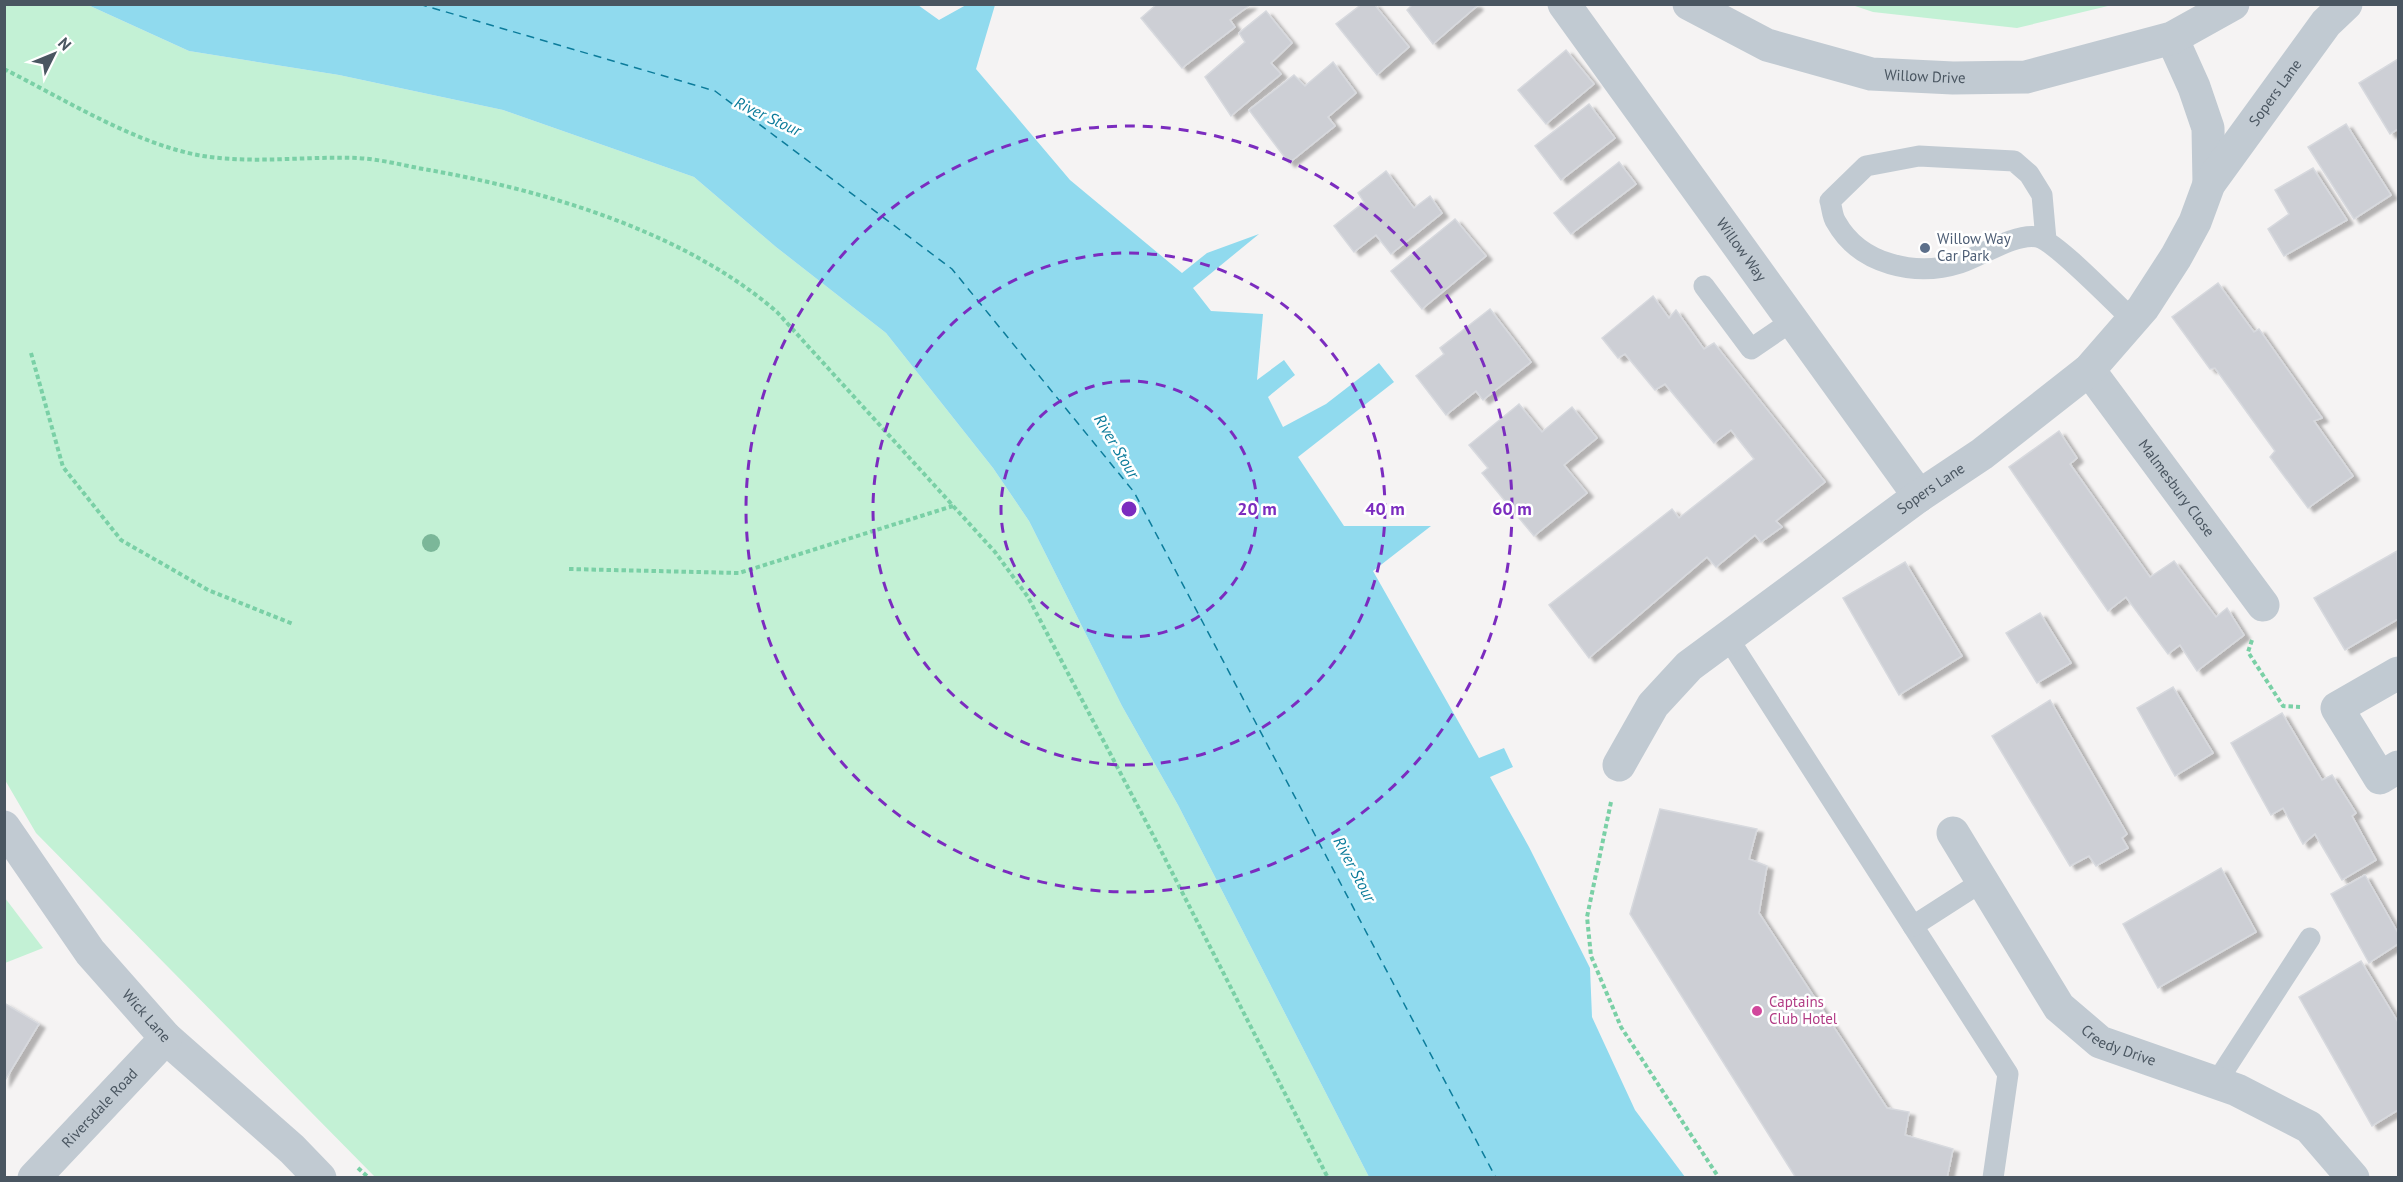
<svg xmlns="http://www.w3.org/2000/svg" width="2403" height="1182" viewBox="0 0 2403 1182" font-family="'PT Sans',sans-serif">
  <defs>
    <filter id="shadow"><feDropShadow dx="6" dy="4" stdDeviation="1.5" flood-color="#0004"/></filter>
  </defs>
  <rect width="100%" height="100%" fill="#f5f3f3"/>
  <g fill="#c3f1d5">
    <polygon points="4,5 88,5 189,51 339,75 503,110 694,177 776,247 886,333 993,468 1029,521 1122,706 1178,805 1369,1177 375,1177 36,833 5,780"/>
    <polygon points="1852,5 1852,4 2112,5 2017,28 1873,12"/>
    <polygon points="5,898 43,948 5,963 4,963"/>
  </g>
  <polygon fill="#90daee" points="918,5 939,20 966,5 995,5 976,69 1070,180 1182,273 1207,253 1259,234 1193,288 1211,311 1263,314 1257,380 1284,360 1295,375 1268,397 1283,427 1326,404 1379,363 1394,382 1298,457 1344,526 1431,526 1373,571 1479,758 1504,748 1513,767 1490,777 1529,847 1590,968 1592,1017 1635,1110 1685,1177 1369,1177 1178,805 1122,706 1029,521 993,468 886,333 776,247 694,177 503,110 339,75 189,51 88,5"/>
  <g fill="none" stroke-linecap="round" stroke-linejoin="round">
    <polyline stroke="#0c7c9b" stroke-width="1.5" stroke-dasharray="8 6" stroke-linecap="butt" points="419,4 715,91 952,269 1134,492 1496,1178"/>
  </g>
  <g fill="#cdcfd5" stroke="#d7d9de" stroke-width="1.5" filter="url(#shadow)">
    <polygon points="1157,4 1216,5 1250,5 1230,20 1235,27 1182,68 1141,18"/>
    <polygon points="1362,4 1374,4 1409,47 1377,75 1336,24"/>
    <polygon points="1413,4 1475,4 1477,6 1433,44 1407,10"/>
    <polygon points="1266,11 1292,43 1271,63 1281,74 1231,116 1205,77 1245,42 1239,33"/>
    <polygon points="1566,50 1594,84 1546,124 1518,90"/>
    <polygon points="2398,59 2398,129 2390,134 2359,83"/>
    <polygon points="1333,62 1356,93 1328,117 1335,126 1289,163 1249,110 1294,75 1305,86"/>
    <polygon points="1589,104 1615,138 1561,180 1535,146"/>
    <polygon points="2346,124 2391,195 2354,219 2308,147"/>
    <polygon points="1619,162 1636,184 1571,234 1554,213"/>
    <polygon points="2313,168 2347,220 2284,256 2268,229 2289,214 2275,190"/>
    <polygon points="1386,171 1414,208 1430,196 1442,213 1391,254 1376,235 1354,252 1334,226 1364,202 1358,193"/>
    <polygon points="1455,219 1486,256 1422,309 1391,271"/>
    <polygon points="2218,283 2254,332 2259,329 2322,418 2314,421 2353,476 2308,508 2270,457 2275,451 2215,368 2210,369 2172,317"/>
    <polygon points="1653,296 1669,318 1676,310 1704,349 1714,343 1825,482 1776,521 1782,527 1761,542 1755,535 1716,567 1707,557 1589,658 1549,605 1672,509 1679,518 1754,459 1731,430 1714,443 1665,384 1655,390 1625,354 1618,358 1602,338"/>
    <polygon points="1490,309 1531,362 1483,400 1476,391 1446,415 1416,376 1444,354 1440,348"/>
    <polygon points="1519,404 1542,432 1572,407 1597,438 1564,465 1587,493 1534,536 1482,473 1488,468 1469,445"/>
    <polygon points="2059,431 2077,458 2070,464 2150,577 2174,561 2216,617 2227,608 2244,635 2197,671 2180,645 2168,654 2126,597 2108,611 2009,467"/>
    <polygon points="2397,551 2398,619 2345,650 2314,598"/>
    <polygon points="1905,562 1962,656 1899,695 1843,598"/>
    <polygon points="2040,613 2071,663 2037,683 2006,633"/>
    <polygon points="2173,687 2213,753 2175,776 2137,708"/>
    <polygon points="2050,700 2127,834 2122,838 2128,848 2096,866 2089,856 2070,866 1992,736"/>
    <polygon points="2282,713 2322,780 2332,775 2356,813 2352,816 2376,860 2342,880 2315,834 2303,844 2283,808 2271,815 2231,743"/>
    <polygon points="1660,809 1757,829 1749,859 1767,866 1759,913 1887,1108 1909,1112 1905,1135 1953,1149 1947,1178 1796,1178 1630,914"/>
    <polygon points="2221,868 2256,932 2158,988 2123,924"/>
    <polygon points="2365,875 2398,933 2398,944 2369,963 2331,894"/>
    <polygon points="2361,961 2398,1022 2398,1110 2372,1126 2299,997"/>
    <polygon points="4,1003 39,1024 4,1082"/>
  </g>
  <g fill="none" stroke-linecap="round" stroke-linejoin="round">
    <g stroke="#7ad0a6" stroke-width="4" stroke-dasharray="4.5 3" stroke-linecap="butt">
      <path d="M4,69C64,99 137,145 203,156C254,164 306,156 357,158C381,159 405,166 429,170C547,191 685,232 777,312L995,552L1028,597L1154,837L1328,1178"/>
      <polyline points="31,353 63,467 121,540 208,590 293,624"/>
      <polyline points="569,569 739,573 953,506"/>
      <polyline points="2252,640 2248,652 2283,706 2300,707"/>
      <polyline points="1611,802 1587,917 1591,956 1621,1027 1719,1178"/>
      <polyline points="358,1168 369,1178"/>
    </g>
    <g stroke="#c1cad2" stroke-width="21">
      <path d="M2046,240L2042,195L2029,174L2014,161L1919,156L1866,166L1830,201C1832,207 1832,216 1836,222C1860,265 1916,277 1960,263C1981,256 2015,233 2037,237C2055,240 2115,304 2132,319"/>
      <polyline points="1704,286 1751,349 1792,321"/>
      <polyline points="1728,638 2008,1074 1993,1178"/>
      <polyline points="1913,926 1983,881"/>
      <polyline points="2216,1083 2310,938"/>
    </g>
    <g stroke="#c1cad2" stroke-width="33">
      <path id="s1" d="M1564,4L1919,496"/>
      <polyline points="2172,38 2194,87 2208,128 2209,184"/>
      <path id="s2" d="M2089,370L2263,605"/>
      <polyline points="2398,673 2337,708 2380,778 2398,767"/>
      <path id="s3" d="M1619,765L1653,705L1689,666L1919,496L1982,454L2089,370L2143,308L2176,257L2195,222L2209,184L2326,23L2346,4"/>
      <path id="s4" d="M4,827L90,952L166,1038L292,1149L320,1178"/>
      <path id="s5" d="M1953,833L2059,1007L2100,1042L2237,1090L2309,1127L2353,1178"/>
      <path id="s6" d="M34,1178L166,1038"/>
    </g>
    <path stroke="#c1cad2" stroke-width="33" id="s7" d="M1689,4L1767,45L1871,74L1953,78L2026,77L2172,38L2233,4"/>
  </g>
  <circle fill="#7bb799" cx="431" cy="543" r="9"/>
  <g fill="none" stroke="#7b2cbf" stroke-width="3" stroke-dasharray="10 8">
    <circle cx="1129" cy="509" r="128"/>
    <circle cx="1129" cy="509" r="256"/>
    <circle cx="1129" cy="509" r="383"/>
  </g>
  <circle fill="#5c6f8a" stroke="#fff" stroke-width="2" cx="1925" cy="248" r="6"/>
  <circle fill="#d1479c" stroke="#fff" stroke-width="2" cx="1757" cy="1011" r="6"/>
  <g text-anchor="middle" stroke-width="5" stroke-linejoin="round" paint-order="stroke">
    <g font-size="15" fill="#4a5661" stroke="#fff">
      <text dy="5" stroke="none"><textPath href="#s7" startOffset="250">Willow Drive</textPath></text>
      <text dy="5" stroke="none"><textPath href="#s3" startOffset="956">Sopers Lane</textPath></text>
      <text dy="5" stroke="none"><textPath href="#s1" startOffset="303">Willow Way</textPath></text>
      <text dy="5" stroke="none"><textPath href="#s2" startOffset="147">Malmesbury Close</textPath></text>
      <text dy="5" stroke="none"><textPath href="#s3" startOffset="422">Sopers Lane</textPath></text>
      <text dy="5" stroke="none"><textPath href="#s4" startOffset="237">Wick Lane</textPath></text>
      <text dy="5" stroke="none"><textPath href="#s5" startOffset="276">Creedy Drive</textPath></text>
      <text dy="5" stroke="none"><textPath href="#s6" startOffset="96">Riversdale Road</textPath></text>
    </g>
    <g font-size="15" fill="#4e5e75" stroke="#fff" text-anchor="start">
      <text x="1937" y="244">Willow Way<tspan x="1937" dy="17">Car Park</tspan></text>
    </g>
    <g font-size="15" fill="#b23c85" stroke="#fff" text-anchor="start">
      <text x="1769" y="1007">Captains<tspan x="1769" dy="17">Club Hotel</tspan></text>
    </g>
    <g font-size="16" font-style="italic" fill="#0c7c9b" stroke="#fff">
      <text transform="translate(768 116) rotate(25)" y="6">River Stour</text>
      <text transform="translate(1117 446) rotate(59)" y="6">River Stour</text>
      <text transform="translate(1355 869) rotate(62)" y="6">River Stour</text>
    </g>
  </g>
  <circle cx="1129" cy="509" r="9" fill="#7b2cbf" stroke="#fff" stroke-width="3"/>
  <g font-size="18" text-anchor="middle" font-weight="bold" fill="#7b2cbf" stroke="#fff" stroke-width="5" stroke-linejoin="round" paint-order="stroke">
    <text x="1257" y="515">20 m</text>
    <text x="1385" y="515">40 m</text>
    <text x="1512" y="515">60 m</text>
  </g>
  <rect width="2403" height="1182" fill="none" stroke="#4a5661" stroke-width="12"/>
  <g transform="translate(54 54) rotate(47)" stroke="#ffffff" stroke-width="4.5" paint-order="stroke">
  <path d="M0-4.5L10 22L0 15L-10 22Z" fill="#4a5661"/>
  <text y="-9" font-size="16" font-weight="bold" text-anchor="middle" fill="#4a5661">N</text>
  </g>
</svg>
